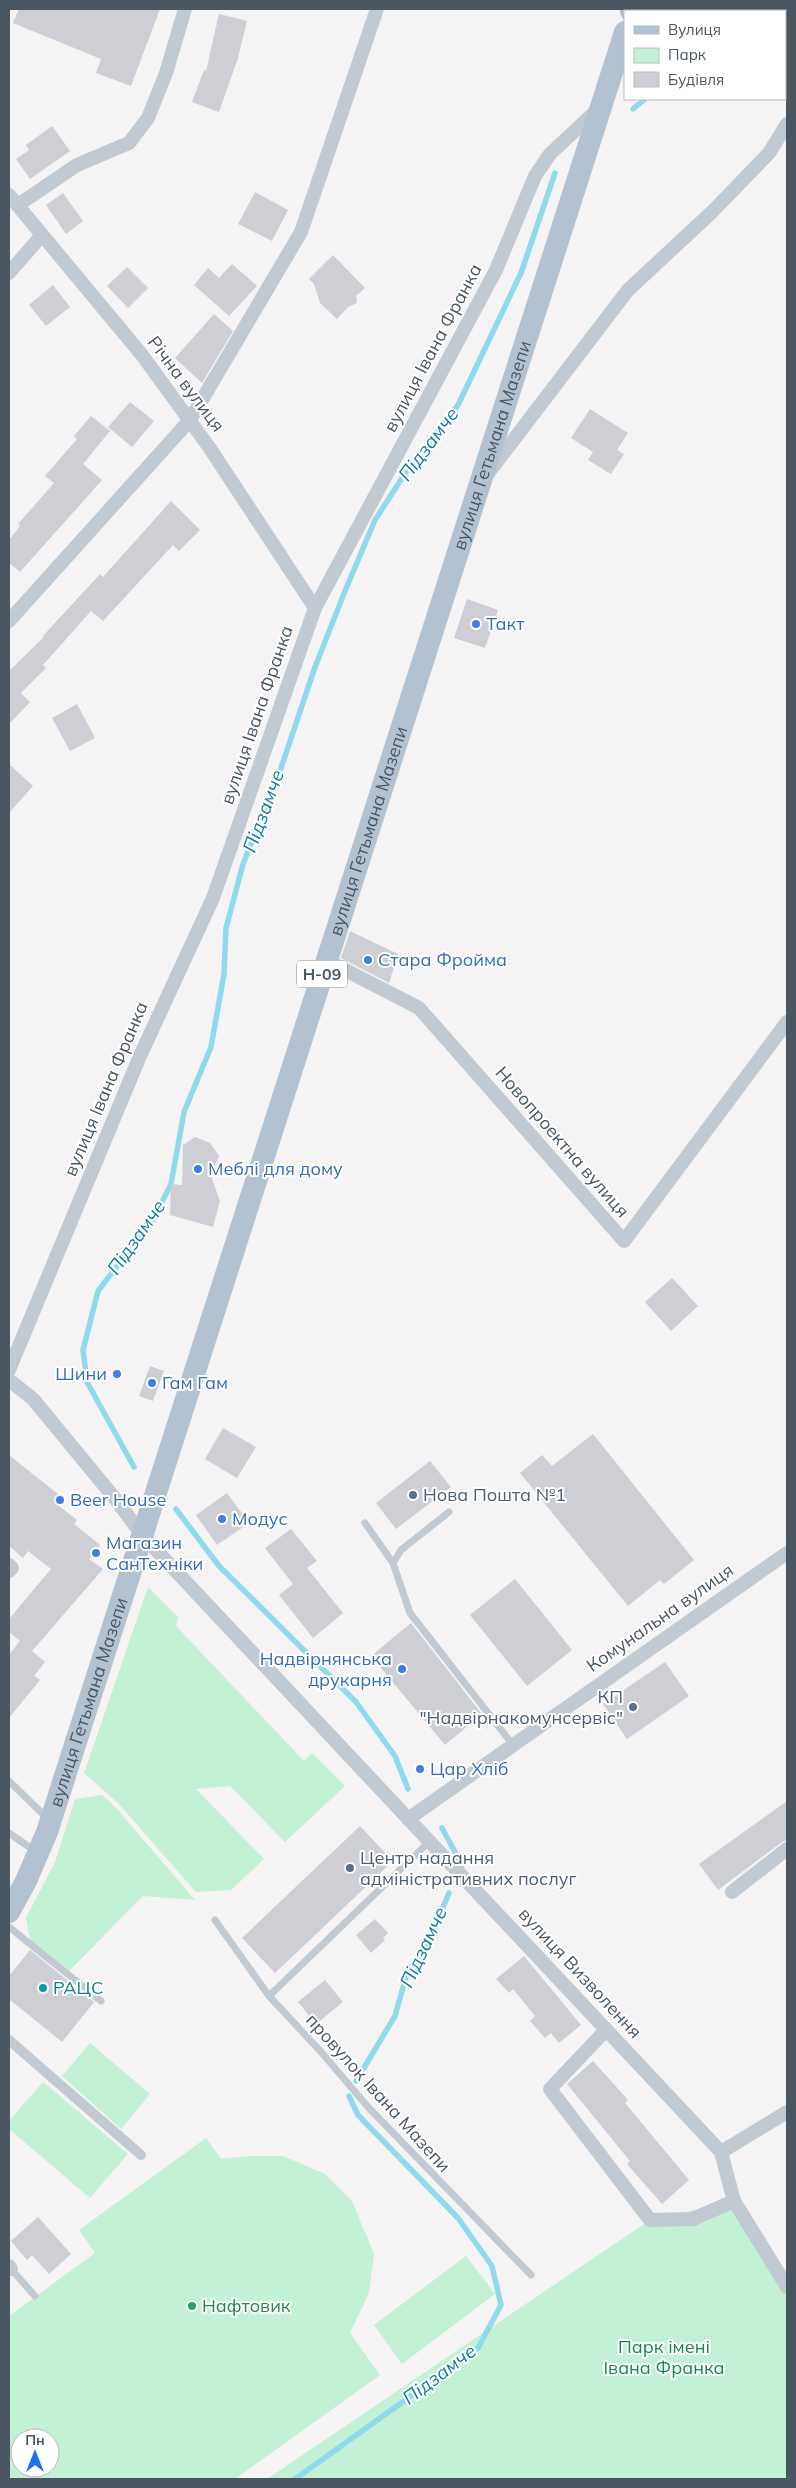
<svg xmlns="http://www.w3.org/2000/svg" width="796" height="2488" viewBox="0 0 796 2488" font-family="Mulish,sans-serif">
  <rect width="100%" height="100%" fill="#f5f3f3"/>
  <g fill="#c3f1d5" fill-rule="evenodd">
    <polygon points="148,1587 178,1617 176,1626 304,1761 312,1753 345,1786 285,1842 230,1786 196,1789 264,1859 231,1890 196,1892 118,1803 84,1773"/>
    <polygon points="102,1795 116,1808 195,1900 143,1896 69,1971 30,1940 26,1918 55,1862 75,1799"/>
    <polygon points="90,2043 150,2094 121,2129 62,2076"/>
    <polygon points="43,2082 128,2154 90,2198 9,2129 9,2121"/>
    <path d="M206,2138L221,2159L251,2156H283L325,2174L352,2201L374,2254L369,2293L350,2333L380,2375L235,2479H9V2316L95,2253L79,2230ZM20,2438H50V2468H20Z"/>
    <polygon points="734,2201 787,2293 787,2479 267,2479 650,2220"/>
    <polygon points="466,2256 495,2294 402,2364 374,2325"/>
  </g>
  <g fill="none" stroke-linecap="round" stroke-linejoin="round">
    <g stroke="#90daee" stroke-width="5.5">
      <polyline points="728,11 730,9"/>
      <polyline points="633,109 645,99"/>
      <polyline points="134,1467 87,1382 83,1350 98,1291 154,1218 171,1184 184,1112 211,1047 224,974 226,928 243,864 280,771 315,667 345,591 375,520 406,472 458,405 521,273 555,173"/>
      <polyline points="176,1509 219,1566 356,1702 395,1756 408,1789"/>
      <polyline points="442,1828 462,1865"/>
      <polyline points="356,2081 395,2016 408,1970 427,1946 449,1893"/>
      <polyline points="295,2479 478,2348 501,2305 492,2266 458,2218 358,2115 349,2096"/>
    </g>
  </g>
  <g fill="#cdcfd5">
    <polygon points="19,9 160,9 131,86 96,73 101,59 13,23"/>
    <polygon points="219,14 247,21 238,58 219,112 192,102 204,70 206,71"/>
    <polygon points="52,126 70,151 30,179 16,159 29,150 26,145"/>
    <polygon points="255,192 288,210 272,241 238,224"/>
    <polygon points="63,193 83,221 66,234 46,205"/>
    <polygon points="333,255 365,288 356,296 357,303 348,307 337,319 320,303 314,284 309,279"/>
    <polygon points="232,264 257,286 229,316 194,285 208,268 219,278"/>
    <polygon points="127,267 148,288 128,308 107,286"/>
    <polygon points="53,285 70,307 46,326 29,305"/>
    <polygon points="214,314 233,331 202,383 175,358"/>
    <polygon points="130,402 154,421 132,447 108,427"/>
    <polygon points="590,409 628,433 617,450 624,454 611,474 588,460 593,452 571,438"/>
    <polygon points="91,416 110,431 83,464 102,480 20,572 9,563 9,540 20,526 18,524 54,483 45,476 77,439 74,436"/>
    <polygon points="171,501 200,530 179,551 173,545 103,621 91,611 43,665 46,668 21,693 30,702 9,724 9,671 44,637 43,636 100,574 103,577"/>
    <polygon points="467,599 498,610 485,648 454,638"/>
    <polygon points="77,704 95,738 70,751 52,718"/>
    <polygon points="9,764 33,786 9,813"/>
    <polygon points="350,931 398,954 389,983 341,958"/>
    <polygon points="195,1137 210,1143 219,1156 211,1176 220,1201 213,1227 170,1215 171,1184 182,1185 183,1145"/>
    <polygon points="672,1278 698,1306 671,1331 645,1302"/>
    <polygon points="150,1366 164,1371 153,1401 139,1396"/>
    <polygon points="223,1428 256,1447 237,1478 205,1459"/>
    <polygon points="593,1434 694,1560 664,1584 660,1580 628,1606 520,1473 542,1455 552,1466"/>
    <polygon points="9,1455 59,1495 54,1502 77,1520 74,1524 100,1545 89,1559 103,1569 32,1651 45,1662 34,1676 40,1680 9,1718 9,1655 20,1641 9,1632 9,1619 51,1569 28,1551 23,1558 9,1546"/>
    <polygon points="430,1461 451,1487 396,1529 376,1503"/>
    <polygon points="227,1493 249,1523 217,1545 196,1515"/>
    <polygon points="291,1529 317,1561 307,1568 343,1613 313,1638 279,1595 293,1584 265,1548"/>
    <polygon points="515,1579 572,1650 527,1686 470,1615"/>
    <polygon points="411,1623 482,1714 445,1745 371,1656"/>
    <polygon points="665,1662 689,1696 627,1739 603,1704"/>
    <polygon points="787,1801 787,1840 782,1842 718,1890 699,1864"/>
    <polygon points="360,1826 393,1861 275,1973 242,1938"/>
    <polygon points="375,1919 388,1933 383,1938 385,1940 371,1953 356,1935"/>
    <polygon points="30,1950 94,2002 62,2042 9,1999 9,1976"/>
    <polygon points="524,1956 581,2025 559,2043 551,2033 545,2038 530,2021 535,2016 513,1989 509,1993 496,1979"/>
    <polygon points="325,1980 343,2002 316,2024 298,2002"/>
    <polygon points="593,2061 628,2100 625,2103 689,2180 662,2204 627,2164 630,2161 567,2084"/>
    <polygon points="38,2217 71,2254 49,2274 32,2255 27,2260 11,2241"/>
  </g>
  <g fill="none" stroke-linecap="round" stroke-linejoin="round">
    <g stroke="#c1cad2" stroke-width="7">
      <polyline points="449,1512 401,1550 393,1563 410,1613 513,1745"/>
      <polyline points="365,1523 393,1563"/>
      <polyline points="9,1781 48,1819"/>
      <polyline points="9,1833 35,1851"/>
      <polyline points="215,1920 269,1996 322,2053 368,2107 531,2275"/>
      <polyline points="9,1927 101,2001"/>
      <polyline points="269,1996 430,1841"/>
      <polyline points="11,2269 35,2296"/>
    </g>
    <polyline stroke="#c1cad2" stroke-width="10" points="9,2040 141,2155"/>
    <g stroke="#c1cad2" stroke-width="14">
      <polyline points="9,195 142,355 209,447 315,608"/>
      <polyline points="18,205 77,165 129,143 148,118 166,73 185,9"/>
      <polyline points="9,273 42,235"/>
      <polyline points="489,472 628,290 712,212 769,153 787,124"/>
      <polyline points="9,621 190,420 301,232 377,9"/>
      <polyline points="326,960 419,1008 624,1241 787,1022"/>
      <polyline points="9,1370 140,1056 213,898 315,608 496,270 535,176 550,154 598,109"/>
      <polyline points="9,1380 33,1399 117,1501 142,1535 721,2152 734,2201 787,2287"/>
      <polyline points="9,1565 12,1568 9,1571"/>
      <polyline points="408,1819 787,1553"/>
      <polyline points="732,1892 787,1849"/>
      <polyline points="606,2030 550,2089 650,2220 693,2219 734,2201"/>
      <polyline points="721,2152 787,2112"/>
      <polyline points="9,2266 11,2269"/>
    </g>
    <g stroke="#b3c2d1" stroke-width="22">
      <polyline points="631,11 632,9"/>
      <path id="s1" d="M9,1912L26,1881L47,1832L625,32"/>
    </g>
  </g>
  <g fill="#3f7fe0" stroke="#fff" stroke-width="2">
    <circle cx="476" cy="624" r="5"/>
    <circle cx="368" cy="960" r="5"/>
    <circle cx="198" cy="1169" r="5"/>
    <circle cx="117" cy="1374" r="5"/>
    <circle cx="152" cy="1383" r="5"/>
    <circle cx="60" cy="1500" r="5"/>
    <circle cx="222" cy="1519" r="5"/>
    <circle cx="96" cy="1553" r="5"/>
    <circle cx="402" cy="1669" r="5"/>
    <circle cx="420" cy="1769" r="5"/>
  </g>
  <g fill="#5c6f8a" stroke="#fff" stroke-width="2">
    <circle cx="413" cy="1495" r="5"/>
    <circle cx="633" cy="1707" r="5"/>
    <circle cx="350" cy="1868" r="5"/>
  </g>
  <circle fill="#0f9aa8" stroke="#fff" stroke-width="2" cx="43" cy="1988" r="5"/>
  <circle fill="#2e9e5b" stroke="#fff" stroke-width="2" cx="192" cy="2306" r="5"/>
  <g text-anchor="middle" stroke-width="4" stroke-linejoin="round" paint-order="stroke">
    <rect fill="#fff" stroke="#808990" stroke-width="1" x="297" y="960.5" width="50" height="27" rx="4"/>
    <g font-size="16" font-weight="bold" fill="#4a5661">
      <text x="322" y="980">Н-09</text>
    </g>
    <g font-size="18" fill="#4a5661" stroke="#fff">
      <text transform="translate(433 348) rotate(-62)" y="6">вулиця Івана Франка</text>
      <text transform="translate(186 384) rotate(53)" y="6">Річна вулиця</text>
      <text dy="6" stroke="none"><textPath href="#s1" startOffset="1545">вулиця Гетьмана Мазепи</textPath></text>
      <text transform="translate(257 715) rotate(-71)" y="6">вулиця Івана Франка</text>
      <text dy="6" stroke="none"><textPath href="#s1" startOffset="1140">вулиця Гетьмана Мазепи</textPath></text>
      <text transform="translate(106 1089) rotate(-67)" y="6">вулиця Івана Франка</text>
      <text transform="translate(562 1142) rotate(49)" y="6">Новопроектна вулиця</text>
      <text transform="translate(660 1618) rotate(-35)" y="6">Комунальна вулиця</text>
      <text dy="6" stroke="none"><textPath href="#s1" startOffset="225">вулиця Гетьмана Мазепи</textPath></text>
      <text transform="translate(580 1973) rotate(47)" y="6">вулиця Визволення</text>
      <text transform="translate(378 2093) rotate(48)" y="6">провулок Івана Мазепи</text>
    </g>
    <g font-size="18" fill="#366cbe" stroke="#fff" text-anchor="start">
      <text x="486" y="630">Такт</text>
      <text x="378" y="966">Стара Фройма</text>
      <text x="208" y="1175">Меблі для дому</text>
      <text x="107" y="1380" text-anchor="end">Шини</text>
      <text x="162" y="1389">Гам Гам</text>
      <text x="70" y="1506">Beer House</text>
      <text x="232" y="1525">Модус</text>
      <text x="106" y="1549">Магазин<tspan x="106" dy="21">СанТехніки</tspan></text>
      <text x="392" y="1665" text-anchor="end">Надвірнянська<tspan x="392" dy="21">друкарня</tspan></text>
      <text x="430" y="1775">Цар Хліб</text>
    </g>
    <g font-size="18" fill="#4e5e75" stroke="#fff" text-anchor="start">
      <text x="423" y="1501">Нова Пошта №1</text>
      <text x="623" y="1703" text-anchor="end">КП<tspan x="623" dy="21">"Надвірнакомунсервіс"</tspan></text>
      <text x="360" y="1864">Центр надання<tspan x="360" dy="21">адміністративних послуг</tspan></text>
    </g>
    <g font-size="18" fill="#0d838f" stroke="#fff" text-anchor="start">
      <text x="53" y="1994">РАЦС</text>
    </g>
    <g font-size="18" fill="#27864d" stroke="#fff" text-anchor="start">
      <text x="202" y="2312">Нафтовик</text>
    </g>
    <g font-size="18" fill="#17864f" stroke="#fff">
      <text x="664" y="2353">Парк імені<tspan x="664" dy="21">Івана Франка</tspan></text>
    </g>
    <g font-size="19" font-style="italic" fill="#0c7c9b" stroke="#fff">
      <text transform="translate(428 444) rotate(-53)" y="7">Підзамче</text>
      <text transform="translate(263 811) rotate(-70)" y="7">Підзамче</text>
      <text transform="translate(136 1237) rotate(-55)" y="7">Підзамче</text>
      <text transform="translate(423 1947) rotate(-65)" y="7">Підзамче</text>
      <text transform="translate(439 2374) rotate(-37)" y="7">Підзамче</text>
    </g>
  </g>
  <rect width="796" height="2488" fill="none" stroke="#4a5661" stroke-width="20"/>
  <rect x="624" y="10" width="162" height="90" fill="#ffffff" stroke="#b7bbc0"/>
  <rect x="634" y="26" width="25" height="8" fill="#b3c2d1" stroke="#b7bbc0"/>
  <text x="668" y="35" font-size="15" fill="#4a5661">Вулиця</text>
  <rect x="634" y="48" width="25" height="15" fill="#c3f1d5" stroke="#b7bbc0"/>
  <text x="668" y="60" font-size="15" fill="#4a5661">Парк</text>
  <rect x="634" y="72" width="25" height="15" fill="#cdcfd5" stroke="#b7bbc0"/>
  <text x="668" y="85" font-size="15" fill="#4a5661">Будівля</text>
  <g transform="translate(35 2453)"><circle r="24" fill="#ffffff" stroke="#b7bbc0"/>
  <path d="M0-4L9 19L0 12L-9 19Z" fill="#1a73e8"/>
  <text y="-8" font-size="14" font-weight="bold" text-anchor="middle" fill="#4a5661">Пн</text>
  </g>
</svg>
